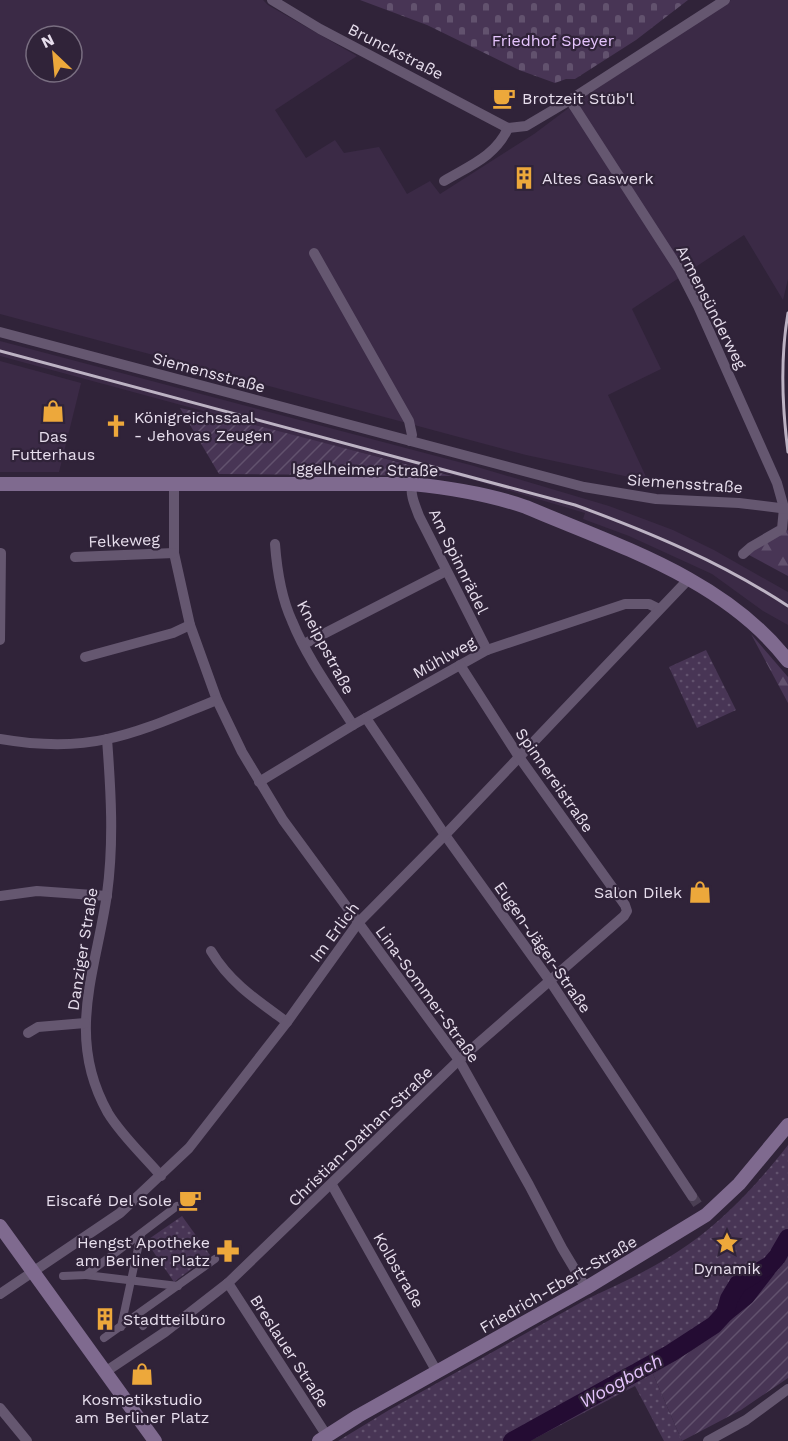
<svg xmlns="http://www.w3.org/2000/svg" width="788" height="1441" viewBox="0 0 788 1441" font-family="'Work Sans',sans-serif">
  <defs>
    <pattern id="forest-firs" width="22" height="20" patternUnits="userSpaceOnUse" patternTransform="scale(1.5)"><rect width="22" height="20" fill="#483555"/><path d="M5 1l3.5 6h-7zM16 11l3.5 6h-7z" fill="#62526e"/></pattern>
    <pattern id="cemetery-stones" width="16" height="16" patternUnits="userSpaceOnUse" patternTransform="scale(1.5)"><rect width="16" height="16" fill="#483555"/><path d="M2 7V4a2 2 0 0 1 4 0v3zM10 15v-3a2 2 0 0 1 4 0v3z" fill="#62526e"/></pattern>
    <pattern id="park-dots" width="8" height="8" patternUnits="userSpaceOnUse" patternTransform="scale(1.5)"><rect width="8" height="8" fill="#483555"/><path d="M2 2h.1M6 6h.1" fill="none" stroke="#62526e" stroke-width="1.8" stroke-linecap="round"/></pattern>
    <pattern id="garden-furrows" width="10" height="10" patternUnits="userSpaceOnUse" patternTransform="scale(1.5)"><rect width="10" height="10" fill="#483555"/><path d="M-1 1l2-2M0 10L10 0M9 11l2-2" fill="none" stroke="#62526e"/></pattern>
  </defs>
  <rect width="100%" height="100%" fill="#302339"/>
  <g fill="#3b2a46" fill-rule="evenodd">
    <path d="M0,0H263L268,5L357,56L275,110L306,158L335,140L344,153L379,147L407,194L430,181L440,194L534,134L582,98L731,0H788V279L783,300L744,235L632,309L661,369L608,395L648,481L526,455L0,314ZM36,36H72V72H36Z"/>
    <polygon points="0,341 474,466 609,506 673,530 714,550 788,592 788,625 763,611 712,574 629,536 583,519 585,513 473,480 310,440 0,356"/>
    <polygon points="0,361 81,383 59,472 0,472"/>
  </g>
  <g fill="url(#forest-firs)">
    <polygon points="788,530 788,576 749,555 748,553"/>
    <polygon points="751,634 788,677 788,703"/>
  </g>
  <polygon fill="url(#cemetery-stones)" points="360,0 688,0 636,40 575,79 566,79 555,83 519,70 427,25"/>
  <g fill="url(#park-dots)">
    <polygon points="706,650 736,710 697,728 669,667"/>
    <path d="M788,1145V1257L775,1277L754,1302L725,1329L653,1374L682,1441H664L635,1386L530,1441H338L389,1410L587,1299C622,1283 658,1266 689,1244C726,1218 760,1181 788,1145Z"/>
    <polygon points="182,1216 210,1255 174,1282 146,1241"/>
  </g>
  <g fill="url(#garden-furrows)">
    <polygon points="180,408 247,423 452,476 219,474"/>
    <path d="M788,1257V1378L741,1410L682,1441L653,1374C711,1340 751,1314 788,1257Z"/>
  </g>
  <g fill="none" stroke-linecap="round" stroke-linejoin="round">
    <g stroke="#240c33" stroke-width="18">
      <polyline points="725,1313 746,1296 767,1269"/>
      <polyline points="512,1441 671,1353 714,1325 725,1313 729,1299 738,1284 770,1265 777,1257 788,1238"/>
    </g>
    <polyline stroke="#4b3f54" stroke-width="10" stroke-dasharray="10 5" stroke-linecap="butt" points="692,1196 700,1208"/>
    <g stroke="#655770" stroke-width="8">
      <polyline points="86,1275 178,1286"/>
      <polyline points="63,1276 86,1275 177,1206"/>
      <polyline points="136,1316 143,1326"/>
      <polyline points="121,1327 141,1234"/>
      <polyline points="104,1338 215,1259"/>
    </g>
    <g stroke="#655770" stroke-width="10">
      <polyline points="272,0 320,29 508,128 526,126 570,100 725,0"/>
      <polyline points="570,100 679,269 698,306 777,483 784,508 782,529 751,547 743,554"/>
      <path d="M444,181C469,166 496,156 508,128"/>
      <polyline points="314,253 409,421 412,435 410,441"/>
      <polyline points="0,332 584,487 656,499 739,503 788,509"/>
      <path d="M412,484C410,495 415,505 419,516L487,650"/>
      <polyline points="174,485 174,553 190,625 217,700 242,752 283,820 459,1060 529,1185 562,1248 586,1288"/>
      <path d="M275,544C277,571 281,597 292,621C307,658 332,692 353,725"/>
      <polyline points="75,557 174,553"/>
      <polyline points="0,640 1,553"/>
      <polyline points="304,644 446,571"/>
      <polyline points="85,657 173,633 190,625"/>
      <polyline points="366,718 445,835 550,981 692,1196"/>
      <path d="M0,739C35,745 72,747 107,739C145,731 181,714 217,700"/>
      <path d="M107,739C111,792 114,842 107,894C96,971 65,1037 108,1113C122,1136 144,1156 161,1176"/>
      <polyline points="259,782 353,725 487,650 625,604 649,604 659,609"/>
      <polyline points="0,896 37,891 107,896"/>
      <path d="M211,951C230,983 258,1001 287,1022"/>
      <polyline points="28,1033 38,1027 85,1023"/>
      <polyline points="332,1185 437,1372"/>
      <polyline points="228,1283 327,1436"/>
      <polyline points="0,1294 120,1213 189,1148 287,1022 358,923 445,835 684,584 688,577"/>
      <polyline points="105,1372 165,1332 228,1283 459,1060 624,916 627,911 625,905 519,757 460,665"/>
      <polyline points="0,1408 27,1441"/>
      <polyline points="708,1441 746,1420 788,1389"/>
    </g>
    <g stroke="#7f6a8f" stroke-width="14">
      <path d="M0,484H412C451,488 489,494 526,507C618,546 725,579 788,661"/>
      <polyline points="0,1226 155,1441"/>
      <polyline points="319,1441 358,1416 586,1288 706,1215 739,1184 788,1125"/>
    </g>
    <g stroke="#bdb3c4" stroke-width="3">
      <path d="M788,313C780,359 782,406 788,452"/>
      <path d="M0,351L575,505C649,532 721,562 788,606"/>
    </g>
  </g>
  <defs>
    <g id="cafe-bare" transform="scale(1.8)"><path d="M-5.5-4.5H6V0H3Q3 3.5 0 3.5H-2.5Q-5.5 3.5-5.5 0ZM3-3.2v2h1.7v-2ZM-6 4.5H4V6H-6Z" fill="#eda83b" stroke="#302339" stroke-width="2.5" paint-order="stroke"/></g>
    <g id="building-bare" transform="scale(1.8)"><path d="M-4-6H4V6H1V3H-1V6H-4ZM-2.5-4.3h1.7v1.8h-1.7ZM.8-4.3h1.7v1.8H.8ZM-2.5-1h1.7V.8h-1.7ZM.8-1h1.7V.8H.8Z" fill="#eda83b" stroke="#302339" stroke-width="2.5" paint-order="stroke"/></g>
    <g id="shop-bare" transform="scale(1.8)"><path d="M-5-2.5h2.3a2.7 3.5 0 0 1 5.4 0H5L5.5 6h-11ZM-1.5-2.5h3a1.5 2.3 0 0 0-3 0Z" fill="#eda83b" stroke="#302339" stroke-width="2.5" paint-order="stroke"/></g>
    <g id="church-bare" transform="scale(1.8)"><path d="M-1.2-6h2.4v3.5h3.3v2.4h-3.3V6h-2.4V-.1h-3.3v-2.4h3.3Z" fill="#eda83b" stroke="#302339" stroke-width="2.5" paint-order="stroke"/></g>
    <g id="sight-bare" transform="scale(1.8)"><path d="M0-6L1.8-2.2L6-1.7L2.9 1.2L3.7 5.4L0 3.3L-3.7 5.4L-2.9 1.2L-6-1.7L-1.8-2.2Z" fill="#eda83b" stroke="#302339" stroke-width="2.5" paint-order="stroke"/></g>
    <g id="pharmacy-bare" transform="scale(1.8)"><path d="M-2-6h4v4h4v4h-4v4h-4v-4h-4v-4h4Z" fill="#eda83b" stroke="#302339" stroke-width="2.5" paint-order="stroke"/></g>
  </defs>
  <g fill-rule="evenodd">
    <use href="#cafe-bare" x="504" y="98"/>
    <use href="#building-bare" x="524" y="178"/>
    <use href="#shop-bare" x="53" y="411"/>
    <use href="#church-bare" x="116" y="426"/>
    <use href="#shop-bare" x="700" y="892"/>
    <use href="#cafe-bare" x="190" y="1200"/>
    <use href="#sight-bare" x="727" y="1243"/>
    <use href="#pharmacy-bare" x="228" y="1251"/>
    <use href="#building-bare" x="105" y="1319"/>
    <use href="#shop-bare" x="142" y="1374"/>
  </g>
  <g text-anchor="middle" stroke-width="4.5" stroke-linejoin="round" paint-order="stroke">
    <g font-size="16" fill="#e6c5fe" stroke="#302339">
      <text x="553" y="46">Friedhof Speyer</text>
    </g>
    <g font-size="16" fill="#e7deed" stroke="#302339">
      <text transform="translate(396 51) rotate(27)" y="6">Brunckstraße</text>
      <text transform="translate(712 307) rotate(63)" y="6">Armensünderweg</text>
      <text transform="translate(209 372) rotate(15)" y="6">Siemensstraße</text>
      <text transform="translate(365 469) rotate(1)" y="6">Iggelheimer Straße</text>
      <text transform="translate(685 483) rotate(4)" y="6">Siemensstraße</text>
      <text transform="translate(124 540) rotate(-2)" y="6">Felkeweg</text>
      <text transform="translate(459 561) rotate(64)" y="6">Am Spinnrädel</text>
      <text transform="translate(326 647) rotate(62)" y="6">Kneippstraße</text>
      <text transform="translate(444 657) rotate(-29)" y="6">Mühlweg</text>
      <text transform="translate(555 780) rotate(55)" y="6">Spinnereistraße</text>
      <text transform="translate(334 932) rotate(-53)" y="6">Im Erlich</text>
      <text transform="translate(543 947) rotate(55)" y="6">Eugen-Jäger-Straße</text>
      <text transform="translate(82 949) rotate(-81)" y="6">Danziger Straße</text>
      <text transform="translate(428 994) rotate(54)" y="6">Lina-Sommer-Straße</text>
      <text transform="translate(360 1136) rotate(-44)" y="6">Christian-Dathan-Straße</text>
      <text transform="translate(399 1270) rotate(60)" y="6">Kolbstraße</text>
      <text transform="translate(558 1284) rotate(-30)" y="6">Friedrich-Ebert-Straße</text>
      <text transform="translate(290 1351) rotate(57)" y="6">Breslauer Straße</text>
    </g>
    <g font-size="16" fill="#e7deed" stroke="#302339" text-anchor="start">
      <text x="522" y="104">Brotzeit Stüb'l</text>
      <text x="542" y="184">Altes Gaswerk</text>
      <text x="134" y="423">Königreichssaal<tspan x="134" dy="18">- Jehovas Zeugen</tspan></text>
      <text x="53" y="442" text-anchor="middle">Das<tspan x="53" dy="18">Futterhaus</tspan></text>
      <text x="682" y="898" text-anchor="end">Salon Dilek</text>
      <text x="172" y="1206" text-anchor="end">Eiscafé Del Sole</text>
      <text x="210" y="1248" text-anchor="end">Hengst Apotheke<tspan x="210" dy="18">am Berliner Platz</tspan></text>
      <text x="727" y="1274" text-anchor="middle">Dynamik</text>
      <text x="123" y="1325">Stadtteilbüro</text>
      <text x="142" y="1405" text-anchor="middle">Kosmetikstudio<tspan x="142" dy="18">am Berliner Platz</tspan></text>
    </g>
    <g font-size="18" font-style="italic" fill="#e5c4fd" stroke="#302339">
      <text transform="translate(621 1381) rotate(-29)" y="6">Woogbach</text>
    </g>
  </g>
  <g transform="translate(54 54) rotate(334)"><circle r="28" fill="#302339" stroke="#796e81" stroke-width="1.5"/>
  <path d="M0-4.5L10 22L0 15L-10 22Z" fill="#eda83b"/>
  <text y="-9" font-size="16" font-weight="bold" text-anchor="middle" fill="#e7deed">N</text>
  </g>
</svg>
